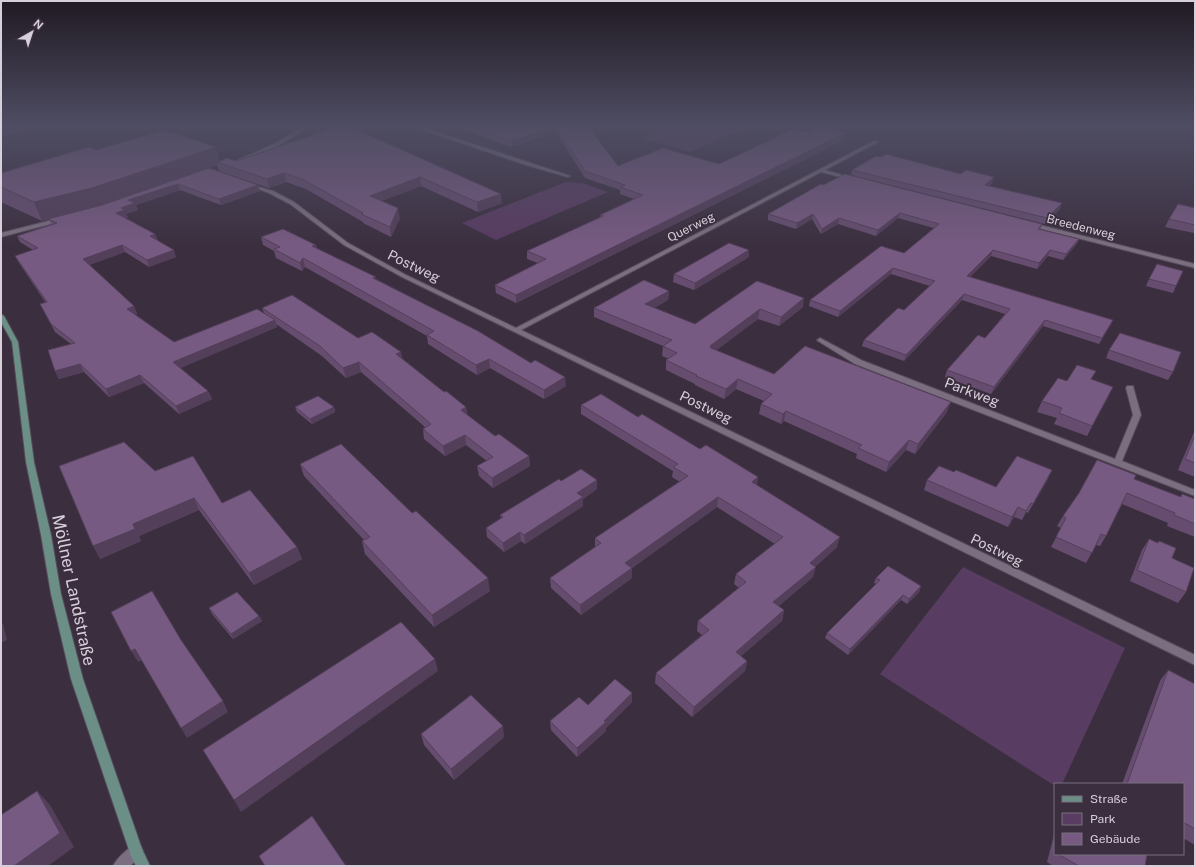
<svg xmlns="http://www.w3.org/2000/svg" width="1196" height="867" viewBox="0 0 1196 867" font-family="'Public Sans',sans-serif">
  <rect width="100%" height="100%" fill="#3b2f3f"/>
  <g fill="#583c61">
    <polygon points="1,125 42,125 1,137"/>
    <polygon points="675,125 752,125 690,152 641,138"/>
    <polygon points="566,182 582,183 608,192 496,240 462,223"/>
    <polygon points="963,567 1125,648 1062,784 1055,784 1055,786 880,674"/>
  </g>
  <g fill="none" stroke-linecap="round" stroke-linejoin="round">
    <g stroke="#554b58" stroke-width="2">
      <g id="minor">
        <polygon points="306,125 311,125 278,146 242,161 238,160 274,144"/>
        <polygon points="408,125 414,125 431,130 570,176 568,177 526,165"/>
        <polygon points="874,141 878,142 825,170 852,178 852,180 821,172 521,330 1195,655 1195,665 402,277 344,245 290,204 269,193 247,185 249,184 273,191 294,202 348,243 406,275 516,328"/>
        <polygon points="60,218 62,219 62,221 1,237 1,233"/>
        <polygon points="1032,223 1195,264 1195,268 1030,226 1029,225"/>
        <polygon points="820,338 861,360 1115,459 1133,415 1126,388 1127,386 1133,386 1141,415 1122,461 1195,490 1195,496 855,364 818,341 817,340"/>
        <path d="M136,844L141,846L143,851L141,856L130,866H113C117,858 128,848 136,844Z"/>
      </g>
    </g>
    <g stroke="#554b58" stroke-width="2">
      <polygon id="secondary" points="1,314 4,316 18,342 34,462 51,535 61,594 83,679 142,849 150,866 136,866 131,856 71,679 51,594 41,535 26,462 12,342 1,322"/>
    </g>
    <use href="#minor" fill="#7b6e80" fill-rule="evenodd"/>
    <use href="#secondary" fill="#6b8f86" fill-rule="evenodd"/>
  </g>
  <g fill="#664d6f">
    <polygon points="342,125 502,203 478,212 421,186 381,201 400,218 391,237 363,223 363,222 306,189 286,182 269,188 219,171 217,165 161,185 209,168 260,191 221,205 180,190 136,205 138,210 126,214 128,217 125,218 155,234 158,241 176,257 149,267 125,252 89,265 134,306 137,314 135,315 174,342 264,313 262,308 358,338 403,359 444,392 466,407 467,415 495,436 529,456 530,466 493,488 479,476 477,466 487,461 466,445 445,456 424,439 423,429 425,427 361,372 346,378 322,356 276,324 277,327 180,368 208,391 212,399 179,414 144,383 109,397 84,372 59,379 55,371 71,344 55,332 40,304 46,303 19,263 15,256 33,250 20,242 17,236 51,224 49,219 42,221 1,202 1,173 96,150 220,161 236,161"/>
    <polygon points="451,125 587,125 618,166 719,164 808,133 844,140 516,303 496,293 495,285 538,263 527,259 527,251 600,218 600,215 634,199 620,194 620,190 585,178 556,132 511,147"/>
    <polygon points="852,170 992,183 989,186 1060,209 1045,224 851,175"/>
    <polygon points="821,184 1042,224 1041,229 1079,239 1076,245 1063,260 1048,256 1037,269 991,256 970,277 1113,320 1110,326 1099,344 1043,326 991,394 945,377 947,370 985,338 1005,314 962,300 904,361 862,346 864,340 904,310 930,286 891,274 838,317 809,306 810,300 904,253 934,228 898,218 876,236 838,224 821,234 812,219 796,229 768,220 768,214"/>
    <polygon points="1195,208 1195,231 1194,233 1165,227 1169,219"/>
    <polygon points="261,237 316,245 317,249 377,280 566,386 544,399 490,368 477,375 428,344 427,336 305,267 302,271 276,258 274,251 263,245"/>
    <polygon points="749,257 694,290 673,282 674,274"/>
    <polygon points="1149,279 1176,286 1173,293 1146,286"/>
    <polygon points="757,281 803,307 779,326 758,319 716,350 774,374 947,412 915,454 906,450 886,472 856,458 857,454 784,421 781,424 759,414 761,404 764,401 736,389 724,399 695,385 695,384 666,370 666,360 669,359 662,356 663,346 594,317 594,308 669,291 668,300 654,308 695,324"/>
    <polygon points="1109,350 1173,372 1168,380 1106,358"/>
    <polygon points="1091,379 1108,397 1087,436 1054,424 1057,418 1037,412 1042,401 1067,381"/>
    <polygon points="581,405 638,417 757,486 837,547 815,567 813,577 778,606 784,610 782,621 741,656 747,661 745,671 692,717 655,683 656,673 702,635 697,631 698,621 739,588 734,584 736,574 775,544 717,507 632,568 632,578 581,615 551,588 550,578 595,547 595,538 680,482 672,477 673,471 581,414"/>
    <polygon points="295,407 334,407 335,412 312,424 297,412"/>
    <polygon points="1195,430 1195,477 1178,470"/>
    <polygon points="300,464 490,591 434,627 365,554 362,541 364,540 304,476"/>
    <polygon points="155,471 222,503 297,547 302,559 254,585 199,510 139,536 141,541 100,559"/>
    <polygon points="954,472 996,487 1048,479 1028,513 1026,512 1022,520 1014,517 1008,527 924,490 927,480"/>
    <polygon points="1134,479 1180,497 1182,494 1195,499 1195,537 1167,526 1168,523 1122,504 1106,536 1100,546 1096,545 1086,563 1051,547 1061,528 1057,526 1063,516"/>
    <polygon points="597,480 597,489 583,499 583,506 525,544 521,541 504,552 487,537 486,528 501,519 500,515 561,481"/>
    <polygon points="1149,539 1157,543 1159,541 1172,558 1186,592 1178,603 1130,581 1142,550"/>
    <polygon points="876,578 921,586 919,592 907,604 901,600 848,655 825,638 827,633 876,584 874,583"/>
    <polygon points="209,608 259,616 262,621 233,639 212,614"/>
    <polygon points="1168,670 1195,684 1195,845 1183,838 1183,784 1122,784 1160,681"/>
    <polygon points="632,693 632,702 606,728 606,731 577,757 551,730 550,721 588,705"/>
    <polygon points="421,734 504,737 454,780 424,745"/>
    <polygon points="1055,831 1055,854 1147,854 1145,866 1053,866 1047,862"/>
  </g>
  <g fill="#533f5a">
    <polygon points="556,127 556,132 511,147 511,141"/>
    <polygon points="845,133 844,140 516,303 516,295"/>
    <polygon points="216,147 221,164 217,162 217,165 100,207 48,219 49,219 42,221 34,202"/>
    <polygon points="284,173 286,182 269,188 267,179"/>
    <polygon points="420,177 421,186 371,205 370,196"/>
    <polygon points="994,177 992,183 983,190 985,185"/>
    <polygon points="178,184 180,190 136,205 138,210 126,214 128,217 119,220 116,213 128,200"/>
    <polygon points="258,185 260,191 221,205 219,199"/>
    <polygon points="501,194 502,203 478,212 477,202"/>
    <polygon points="1062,203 1060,209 1045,224 1047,218"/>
    <polygon points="398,208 400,218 391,237 390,227"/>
    <polygon points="900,213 898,218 876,236 878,230"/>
    <polygon points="813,214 812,219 796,229 797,223"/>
    <polygon points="839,218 838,224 821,234 822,229"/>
    <polygon points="155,234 158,241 150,236"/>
    <polygon points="1079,239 1076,245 1063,260 1066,254"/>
    <polygon points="122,245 125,252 86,266 83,259"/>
    <polygon points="316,245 318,253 312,246"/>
    <polygon points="174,250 176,257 149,267 147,260"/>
    <polygon points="749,250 749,257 694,290 695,283"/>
    <polygon points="993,250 991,256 965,282 967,276"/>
    <polygon points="1050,250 1048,256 1037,269 1039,263"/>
    <polygon points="303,258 305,267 302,271 300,263"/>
    <polygon points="893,268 891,274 838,317 840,311"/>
    <polygon points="669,291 668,300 645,313 645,304"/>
    <polygon points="964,294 962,300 904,361 906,355"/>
    <polygon points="804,298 803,307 779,326 781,317"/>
    <polygon points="134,306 137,314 130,317 127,309"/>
    <polygon points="760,309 758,319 709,356 710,346"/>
    <polygon points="275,320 277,327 176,370 173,362"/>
    <polygon points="1045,320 1043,326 991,394 994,387"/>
    <polygon points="1113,320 1110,326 1099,344 1102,338"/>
    <polygon points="401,352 403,361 396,354"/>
    <polygon points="489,359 490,368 477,375 476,365"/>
    <polygon points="359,362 361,372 346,378 343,368"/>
    <polygon points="80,364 84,372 59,379 55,371"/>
    <polygon points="140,375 144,383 109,397 106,389"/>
    <polygon points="565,377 566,386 544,399 544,390"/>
    <polygon points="738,379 736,389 724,399 726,389"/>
    <polygon points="1113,387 1108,397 1087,436 1092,426"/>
    <polygon points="208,391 212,399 179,414 176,406"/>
    <polygon points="951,402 947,412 915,454 918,444"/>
    <polygon points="334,407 335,412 312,424 310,419"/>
    <polygon points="466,407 468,417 461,410"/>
    <polygon points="786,411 784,421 781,424 783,414"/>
    <polygon points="465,435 466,445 445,456 443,446"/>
    <polygon points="909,440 906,450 886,472 889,462"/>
    <polygon points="529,456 530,466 493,488 492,478"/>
    <polygon points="1052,470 1048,479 1028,513 1033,504"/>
    <polygon points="758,477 757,487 752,482"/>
    <polygon points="597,480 597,489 583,499 583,506 525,544 524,535 577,493"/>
    <polygon points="718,497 717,507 632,568 632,578 581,615 580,605 625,563"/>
    <polygon points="194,498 199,510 139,536 141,541 100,559 93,546 133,524"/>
    <polygon points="1018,507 1014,517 1008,527 1012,517"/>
    <polygon points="520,532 521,541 504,552 503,543"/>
    <polygon points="840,537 837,547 808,573 816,567 813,577 771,613 773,602 810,563"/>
    <polygon points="297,547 302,559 254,585 249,573"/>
    <polygon points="488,578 490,591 434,627 432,615"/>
    <polygon points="921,586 919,592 907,604 909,599"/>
    <polygon points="903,595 901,600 848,655 850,649"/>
    <polygon points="784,610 782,621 734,662 736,652"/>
    <polygon points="259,616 262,621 233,639 231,634"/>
    <polygon points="1,621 3,624 7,640 1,643"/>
    <polygon points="135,649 142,660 138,662 131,651"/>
    <polygon points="435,659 438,671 241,812 234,800"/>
    <polygon points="747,661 745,671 692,717 694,707"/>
    <polygon points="632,693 632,702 606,728 606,731 577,757 577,748"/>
    <polygon points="223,701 228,712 187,738 181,728"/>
    <polygon points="503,726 504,737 454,780 451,769"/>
    <polygon points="37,791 50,805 74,847 48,866 14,866"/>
  </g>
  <g fill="#775a81" stroke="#533f5a">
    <polygon points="342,125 346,125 501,194 477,202 420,177 370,196 398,208 390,227 361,214 363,213 304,180 284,173 267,179 217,162 227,158 236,161"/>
    <polygon points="467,125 587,125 618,166 663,148 719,164 794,129 808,133 820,127 845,133 516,295 495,285 546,259 527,251 603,216 600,215 643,195 620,187 625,185 585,171 556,127 511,141"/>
    <polygon points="164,130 216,147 92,188 34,202 1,187 1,173 89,147 96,150"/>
    <polygon points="886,154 961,174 966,170 994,177 985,185 1062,203 1047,218 852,170 876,156 881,157"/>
    <polygon points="209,168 258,185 219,199 178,184 128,200 135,203 121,208 125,210 116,213 155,234 150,236 174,250 147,260 122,245 83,259 134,306 127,309 174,342 257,309 275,320 173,362 208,391 176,406 140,375 106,389 80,364 55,371 48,350 75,343 51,324 40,304 47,302 15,256 38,248 17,236 57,223 48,219 102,205"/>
    <polygon points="845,174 1042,224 1038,229 1079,239 1066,254 1050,250 1039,263 993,250 967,276 1113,320 1102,338 1045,320 994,387 947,370 978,335 985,338 1010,309 964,294 906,355 864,340 898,308 904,310 935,281 893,268 840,311 810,300 881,246 904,253 939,224 900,213 878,230 839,218 822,229 813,214 797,223 768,214 821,184 823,185"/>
    <polygon points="1178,204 1195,208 1195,225 1169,219"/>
    <polygon points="283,229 316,245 312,246 376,277 373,278 478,331 531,363 535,360 565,377 544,390 489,359 476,365 427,335 434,331 303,258 300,263 274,249 280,247 261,237"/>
    <polygon points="729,243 749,250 695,283 674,274"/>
    <polygon points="1157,264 1183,271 1176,286 1149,279"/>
    <polygon points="644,280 669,291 645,304 695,324 757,281 804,298 781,317 760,309 710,346 711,348 774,374 805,346 951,402 918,444 909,440 889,462 858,448 862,445 786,411 783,414 761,404 772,394 738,379 726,389 696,376 697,375 666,360 677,353 663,346 672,340 594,308"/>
    <polygon points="292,295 358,338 372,332 401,352 396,354 444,392 446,391 466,407 461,410 495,436 499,434 529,456 492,478 477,466 493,457 465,435 443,446 423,429 431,424 359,362 343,368 320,346 262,308"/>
    <polygon points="1120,333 1181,352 1173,372 1109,350"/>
    <polygon points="1077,365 1096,371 1091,379 1113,387 1092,426 1059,413 1062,408 1042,401 1058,378 1067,381"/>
    <polygon points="601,394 638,417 642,414 700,449 706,445 758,477 752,482 840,537 810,563 816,567 773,602 784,610 736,652 747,661 694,707 656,673 709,630 698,621 746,582 736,574 783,537 718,497 625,563 632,568 580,605 550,578 601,543 595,538 688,476 673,467 678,464 581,405"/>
    <polygon points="318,396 334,407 310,419 295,407"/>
    <polygon points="1195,435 1195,463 1185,459"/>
    <polygon points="124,442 155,471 193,456 222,503 250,490 297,547 249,573 194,498 133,524 135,529 93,546 59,466"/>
    <polygon points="341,444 412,513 416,511 488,578 432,615 362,541 370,537 300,464"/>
    <polygon points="1017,456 1052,470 1033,504 1031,503 1026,511 1018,507 1012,517 927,480 939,466 954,472 956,470 996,487"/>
    <polygon points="1097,460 1136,475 1134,479 1181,497 1182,494 1195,499 1195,524 1174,515 1175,513 1127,493 1106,536 1101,534 1092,553 1056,537 1066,518 1063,516 1079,493"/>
    <polygon points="581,469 597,480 577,493 583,497 524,535 520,532 503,543 486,528 503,517 500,515 559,479 561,481"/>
    <polygon points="1149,539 1158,543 1159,541 1176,548 1172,558 1194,568 1186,592 1137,570"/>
    <polygon points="888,566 921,586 909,599 903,595 850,649 827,633 880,580 876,578"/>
    <polygon points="152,591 181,640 223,701 181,728 135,649 131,651 111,612"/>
    <polygon points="237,592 259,616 231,634 209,608"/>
    <polygon points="401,622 435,659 234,800 203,750"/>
    <polygon points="1168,670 1195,684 1195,829 1183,822 1183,784 1127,784"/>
    <polygon points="615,679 632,693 604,721 606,722 577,748 550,721 579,697 588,705"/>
    <polygon points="471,695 503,726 451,769 421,734"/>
    <polygon points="37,791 60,833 14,866 1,866 1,815"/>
    <polygon points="312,816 346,866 265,866 259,856"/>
    <polygon points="1058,854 1147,854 1145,866 1079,866"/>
  </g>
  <linearGradient id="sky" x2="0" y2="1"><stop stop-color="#201a23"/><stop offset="0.51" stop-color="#4f4d63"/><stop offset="1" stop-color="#4f4d63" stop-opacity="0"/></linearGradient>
  <rect width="1196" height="246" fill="url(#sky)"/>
  <g text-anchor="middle" stroke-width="3.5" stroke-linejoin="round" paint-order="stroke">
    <g font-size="12" fill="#d7cfda" stroke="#3b2f3f">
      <text transform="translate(691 227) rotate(-27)" y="4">Querweg</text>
      <text transform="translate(1081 227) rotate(14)" y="4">Breedenweg</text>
    </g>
    <g font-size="14" fill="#d7cfda" stroke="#3b2f3f">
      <text transform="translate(414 266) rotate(26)" y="5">Postweg</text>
      <text transform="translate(972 392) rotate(21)" y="5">Parkweg</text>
      <text transform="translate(706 407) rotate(26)" y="5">Postweg</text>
      <text transform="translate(997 550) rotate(26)" y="5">Postweg</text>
    </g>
    <g font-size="17" fill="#d7cfda" stroke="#3b2f3f">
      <text transform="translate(74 590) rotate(78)" y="6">Möllner Landstraße</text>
    </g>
  </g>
  <rect width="1196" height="867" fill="none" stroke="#d7cfda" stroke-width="4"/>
  <rect x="1054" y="783" width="130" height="72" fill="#3b2f3f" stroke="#796f7d"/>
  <rect x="1062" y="796" width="20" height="6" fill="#6b8f86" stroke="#796f7d"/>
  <text x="1090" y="803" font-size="12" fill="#d7cfda">Straße</text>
  <rect x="1062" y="813" width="20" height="12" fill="#583c61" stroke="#796f7d"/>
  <text x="1090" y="823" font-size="12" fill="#d7cfda">Park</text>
  <rect x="1062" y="833" width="20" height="12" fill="#775a81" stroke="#796f7d"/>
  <text x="1090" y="843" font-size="12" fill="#d7cfda">Gebäude</text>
  <g transform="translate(32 32) rotate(39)" stroke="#3b2f3f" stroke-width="3" paint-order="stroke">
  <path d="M0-3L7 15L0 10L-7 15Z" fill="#d7cfda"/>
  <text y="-6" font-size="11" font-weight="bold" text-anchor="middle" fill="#d7cfda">N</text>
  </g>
</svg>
